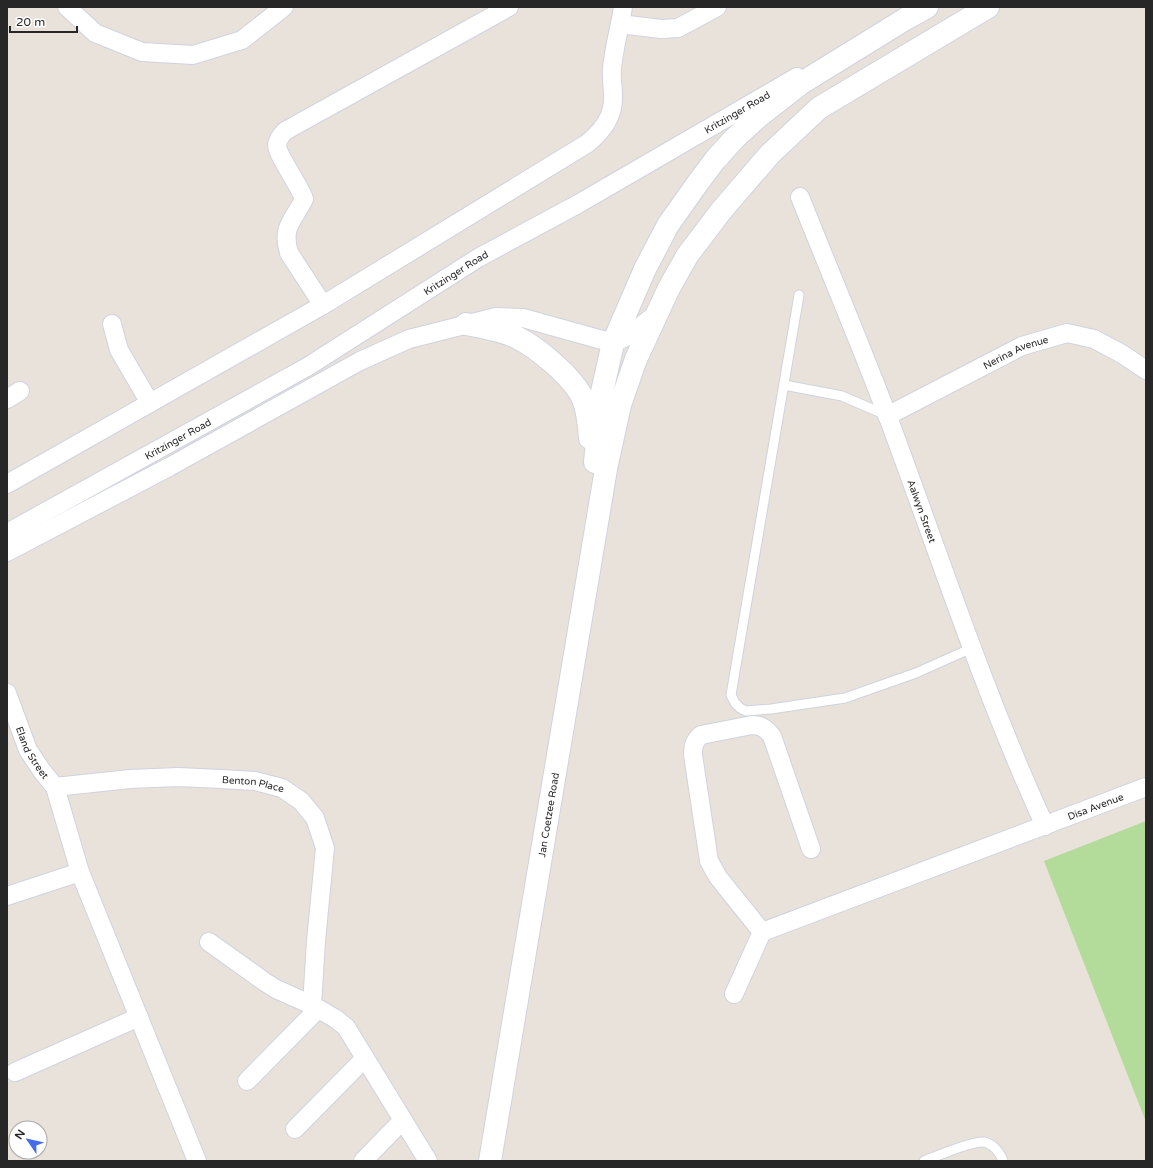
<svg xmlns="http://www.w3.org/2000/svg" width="1153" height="1168" viewBox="0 0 1153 1168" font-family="'Varela Round',sans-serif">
  <rect width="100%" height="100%" fill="#e9e2da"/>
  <polygon fill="#b3db9a" points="1146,821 1146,1122 1044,861"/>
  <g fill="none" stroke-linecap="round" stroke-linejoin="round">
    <g stroke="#cfd3df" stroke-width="11">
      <g id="lane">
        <polyline points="799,295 731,695 735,703 740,708 746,711 771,709 845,698 916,673 972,648"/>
        <polyline points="784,385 842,396 886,415"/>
        <path d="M924,1161C937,1156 971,1141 984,1142C993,1144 1000,1152 1003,1161"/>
      </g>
    </g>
    <g stroke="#cfd3df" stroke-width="20">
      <g id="street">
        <polyline points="67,7 95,33 142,52 193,55 242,40 284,7"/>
        <polyline points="620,24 661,29 678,28 717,7"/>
        <path id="s1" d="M800,197C829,270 860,343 888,417C939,554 984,693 1045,826"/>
        <path d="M323,305L289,253C281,226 294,220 304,199C300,186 277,155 277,145C278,139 281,135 285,131L509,7"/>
        <polyline points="112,324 119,350 150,403"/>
        <polyline points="7,399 20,391"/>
        <path id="s2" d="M887,416L1022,346L1067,333L1094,339L1122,354L1146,370"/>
        <path d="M7,484L323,305L588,143C603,130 614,116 613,96C613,86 611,77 612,68C614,47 620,27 623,7"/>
        <path id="s3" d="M7,533L307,367L478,258L578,204L797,77"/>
        <polyline points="7,552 169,467 360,361 409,339 496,317 523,318 613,343 628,336 656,314"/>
        <path id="s4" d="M7,693L28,750L42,771L55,787L80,872L197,1161"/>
        <path id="s5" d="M55,787L130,779L178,777L221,779L255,781L282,788L301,801L315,818L325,848L316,941L312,1005L276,989L265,982L209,942"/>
        <path id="s6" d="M811,849L772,736C766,729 762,725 752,725L701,735C694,741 693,746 693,755L709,861L718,877L762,932L1146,787"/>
        <polyline points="7,896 80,872"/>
        <polyline points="734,994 762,932"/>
        <polyline points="312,1005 336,1019 346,1027 428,1161"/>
        <polyline points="15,1072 139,1017"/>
        <polyline points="247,1081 318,1009"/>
        <polyline points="295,1129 365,1058"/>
        <polyline points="363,1161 403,1120"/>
      </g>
    </g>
    <g stroke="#cfd3df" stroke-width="24">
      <g id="secondary">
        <path d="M466,324C483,327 500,330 516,337C537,347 574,378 583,399C588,411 589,426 590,438"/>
        <polyline points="595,462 602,392 613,343 645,269 668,225 697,184 715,160 734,139 759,116 800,84 907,18 927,7"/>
        <path id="s7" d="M490,1161L606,469L620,405L636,359L669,288L687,256L721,211L770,154L819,108L988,7"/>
      </g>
    </g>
    <use href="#lane" stroke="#fff" stroke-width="9"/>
    <use href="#street" stroke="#fff" stroke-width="18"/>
    <use href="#secondary" stroke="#fff" stroke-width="22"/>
  </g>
  <g text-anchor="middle" stroke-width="3.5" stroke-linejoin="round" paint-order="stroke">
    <g font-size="10" fill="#272727" stroke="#fff">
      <text dy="4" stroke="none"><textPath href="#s3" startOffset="843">Kritzinger Road</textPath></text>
      <text dy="4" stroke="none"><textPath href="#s3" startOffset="519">Kritzinger Road</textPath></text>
      <text dy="4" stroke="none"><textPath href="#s2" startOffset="144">Nerina Avenue</textPath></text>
      <text dy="4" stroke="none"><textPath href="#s3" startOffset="195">Kritzinger Road</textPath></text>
      <text dy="4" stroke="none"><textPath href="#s1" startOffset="337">Aalwyn Street</textPath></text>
      <text dy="4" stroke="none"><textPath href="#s4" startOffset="65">Eland Street</textPath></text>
      <text dy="4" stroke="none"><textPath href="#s5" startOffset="199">Benton Place</textPath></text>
      <text dy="4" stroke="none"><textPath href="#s6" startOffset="770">Disa Avenue</textPath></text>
      <text dy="4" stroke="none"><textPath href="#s7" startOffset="351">Jan Coetzee Road</textPath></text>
    </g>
  </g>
  <rect width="1153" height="1168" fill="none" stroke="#272727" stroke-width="16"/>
  <g transform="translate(28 1140) rotate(304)"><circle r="19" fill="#ffffff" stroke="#a9a9a9"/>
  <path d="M0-3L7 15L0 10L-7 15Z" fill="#466cea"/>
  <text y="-6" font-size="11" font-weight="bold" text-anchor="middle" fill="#272727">N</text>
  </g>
  <path d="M10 26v6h67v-6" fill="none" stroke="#272727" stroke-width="2"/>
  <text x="16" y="26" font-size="12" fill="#272727" stroke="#ffffff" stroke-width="3" paint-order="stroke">20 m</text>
</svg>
